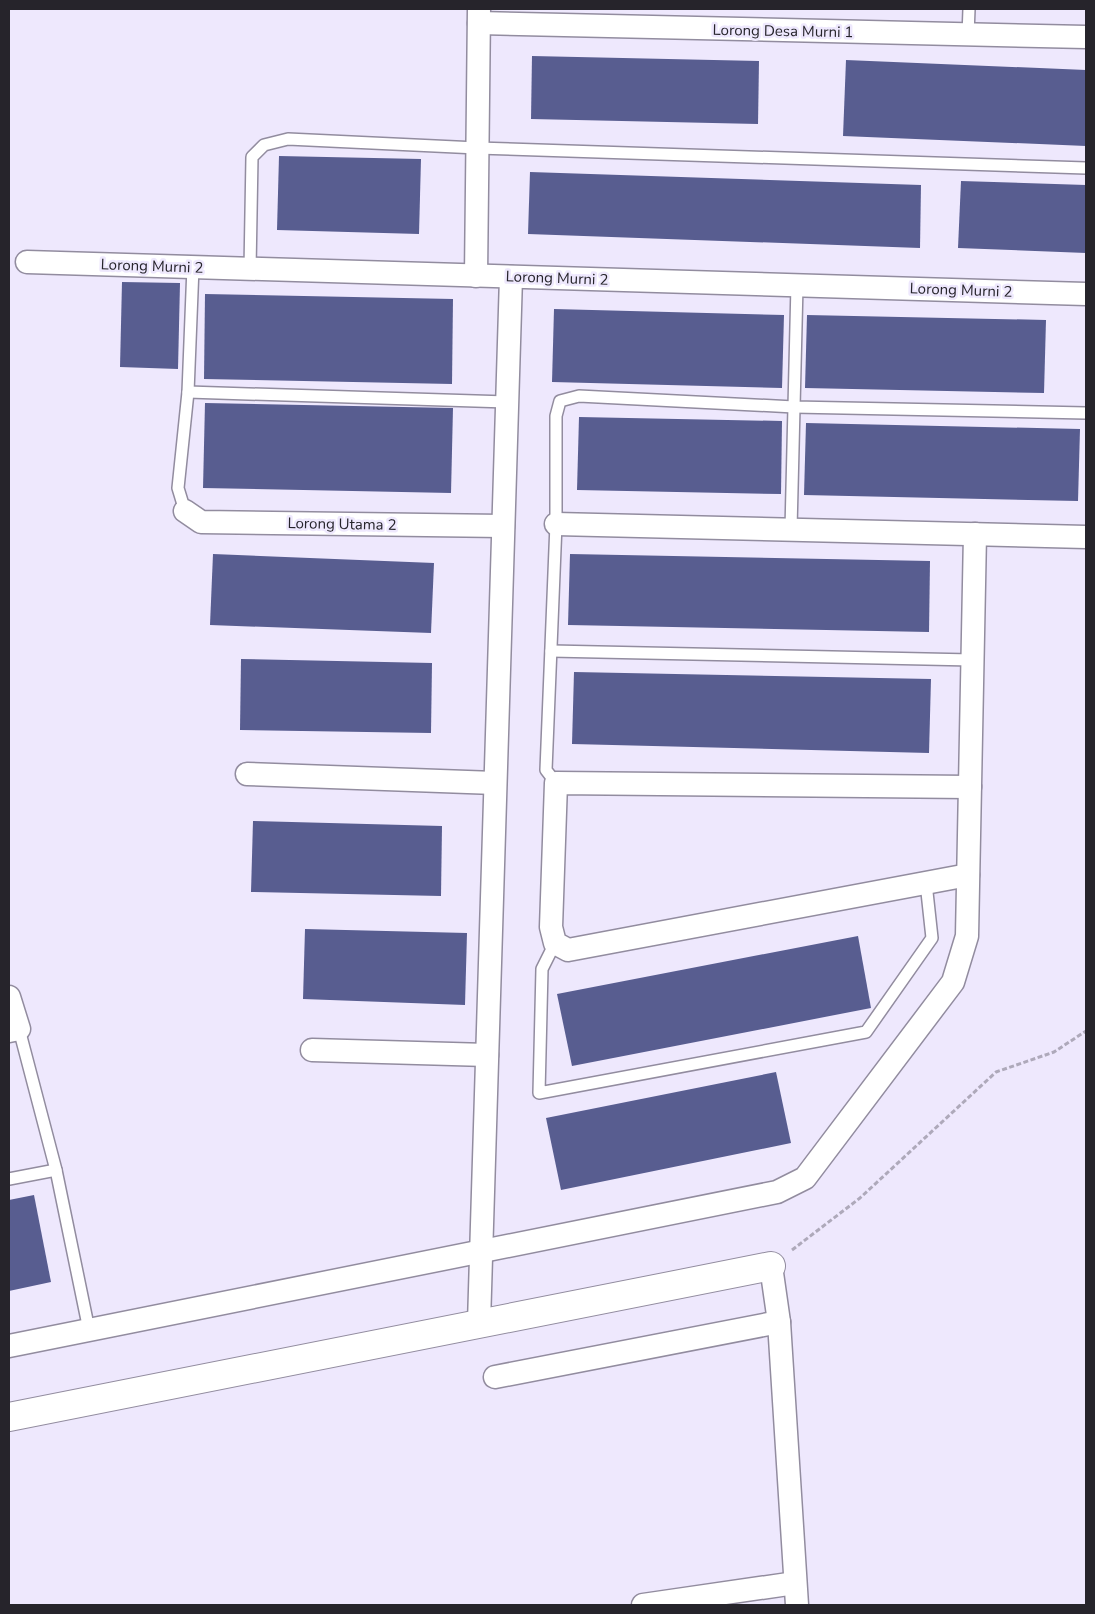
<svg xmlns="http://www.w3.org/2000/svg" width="1095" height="1614" viewBox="0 0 1095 1614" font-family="'Nunito Sans',sans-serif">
  <rect width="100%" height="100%" fill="#eee8fd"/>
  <g fill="#585d90">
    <polygon points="532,56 759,61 758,124 531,119"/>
    <polygon points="846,60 1086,70 1086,146 843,136"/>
    <polygon points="279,156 421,159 419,234 277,230"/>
    <polygon points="530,172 921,185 920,248 528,234"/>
    <polygon points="961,181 1086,185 1086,253 958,248"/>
    <polygon points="122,282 180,283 178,369 120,367"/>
    <polygon points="205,294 453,299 452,384 204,379"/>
    <polygon points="554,309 784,315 782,388 552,382"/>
    <polygon points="807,315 1046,320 1044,393 805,388"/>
    <polygon points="205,403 453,408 451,493 203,488"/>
    <polygon points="579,417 782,421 781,494 577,490"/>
    <polygon points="806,423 1080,429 1078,501 804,495"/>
    <polygon points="213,554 434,563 431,633 210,625"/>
    <polygon points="570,554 930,561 929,632 568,625"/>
    <polygon points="241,659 432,663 431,733 240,730"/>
    <polygon points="574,672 931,679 929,753 572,744"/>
    <polygon points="253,821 442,826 441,896 251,892"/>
    <polygon points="305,929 467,933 465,1005 303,999"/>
    <polygon points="858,936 871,1008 572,1066 557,994"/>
    <polygon points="776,1072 791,1143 561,1190 546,1118"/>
    <polygon points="34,1195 51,1282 9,1291 9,1200"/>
  </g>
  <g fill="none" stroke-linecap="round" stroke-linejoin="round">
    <g stroke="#928c9f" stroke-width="14">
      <g id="service">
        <polyline points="968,35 969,9"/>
        <polyline points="250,269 252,157 264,145 288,139 477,148 1086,168"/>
        <polyline points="188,392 507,402"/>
        <polyline points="185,511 178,488 188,392 193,267"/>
        <polyline points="791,529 797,285"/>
        <polyline points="551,651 972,660"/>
        <polyline points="556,783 546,770 556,524 556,416 560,401 579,396 794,407 1086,413"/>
        <polyline points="555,943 542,969 539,1093 866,1032 932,938 926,883"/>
        <polyline points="19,1029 56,1170 89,1330"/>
        <polyline points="9,1179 56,1170"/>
      </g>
    </g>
    <g stroke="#928c9f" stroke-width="25">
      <g id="minor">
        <polyline points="479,23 1086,37"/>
        <polyline points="27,262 1086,294"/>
        <polyline points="476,276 479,9"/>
        <polyline points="185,511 201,522 503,526"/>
        <polyline points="556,524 1086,537"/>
        <polyline points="247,774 495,783"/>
        <polyline points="968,875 568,950 555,943 551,927 556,783 970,787"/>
        <polyline points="9,997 19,1029 9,1031"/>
        <polyline points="312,1050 487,1055"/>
        <polyline points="771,1266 779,1322 797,1605"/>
        <polyline points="479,1323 511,277"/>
        <polyline points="9,1346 777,1192 805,1178 953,982 967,936 975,534"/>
        <polyline points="495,1377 779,1322"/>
        <polyline points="643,1605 795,1583"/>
      </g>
    </g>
    <g stroke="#928c9f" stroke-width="30">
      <polyline id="tertiary" points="9,1417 771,1266"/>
    </g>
    <polyline stroke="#aea9ba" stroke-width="3" stroke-dasharray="5 2.5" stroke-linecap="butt" points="792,1250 860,1198 996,1072 1054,1052 1086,1031"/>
    <use href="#service" stroke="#fff" stroke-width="11"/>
    <use href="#minor" stroke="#fff" stroke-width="22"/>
    <use href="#tertiary" stroke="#fff" stroke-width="28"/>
  </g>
  <g text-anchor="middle" stroke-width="5" stroke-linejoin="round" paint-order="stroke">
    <g font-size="15" fill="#26242b" stroke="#eee8fd">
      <text transform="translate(783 31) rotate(1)" y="5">Lorong Desa Murni 1</text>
      <text transform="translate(152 266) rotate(2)" y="5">Lorong Murni 2</text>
      <text transform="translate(557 278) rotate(2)" y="5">Lorong Murni 2</text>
      <text transform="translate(961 290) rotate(2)" y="5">Lorong Murni 2</text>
      <text transform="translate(342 524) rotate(1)" y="5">Lorong Utama 2</text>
    </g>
  </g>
  <rect width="1095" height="1614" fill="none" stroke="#26242b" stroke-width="20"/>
</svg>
